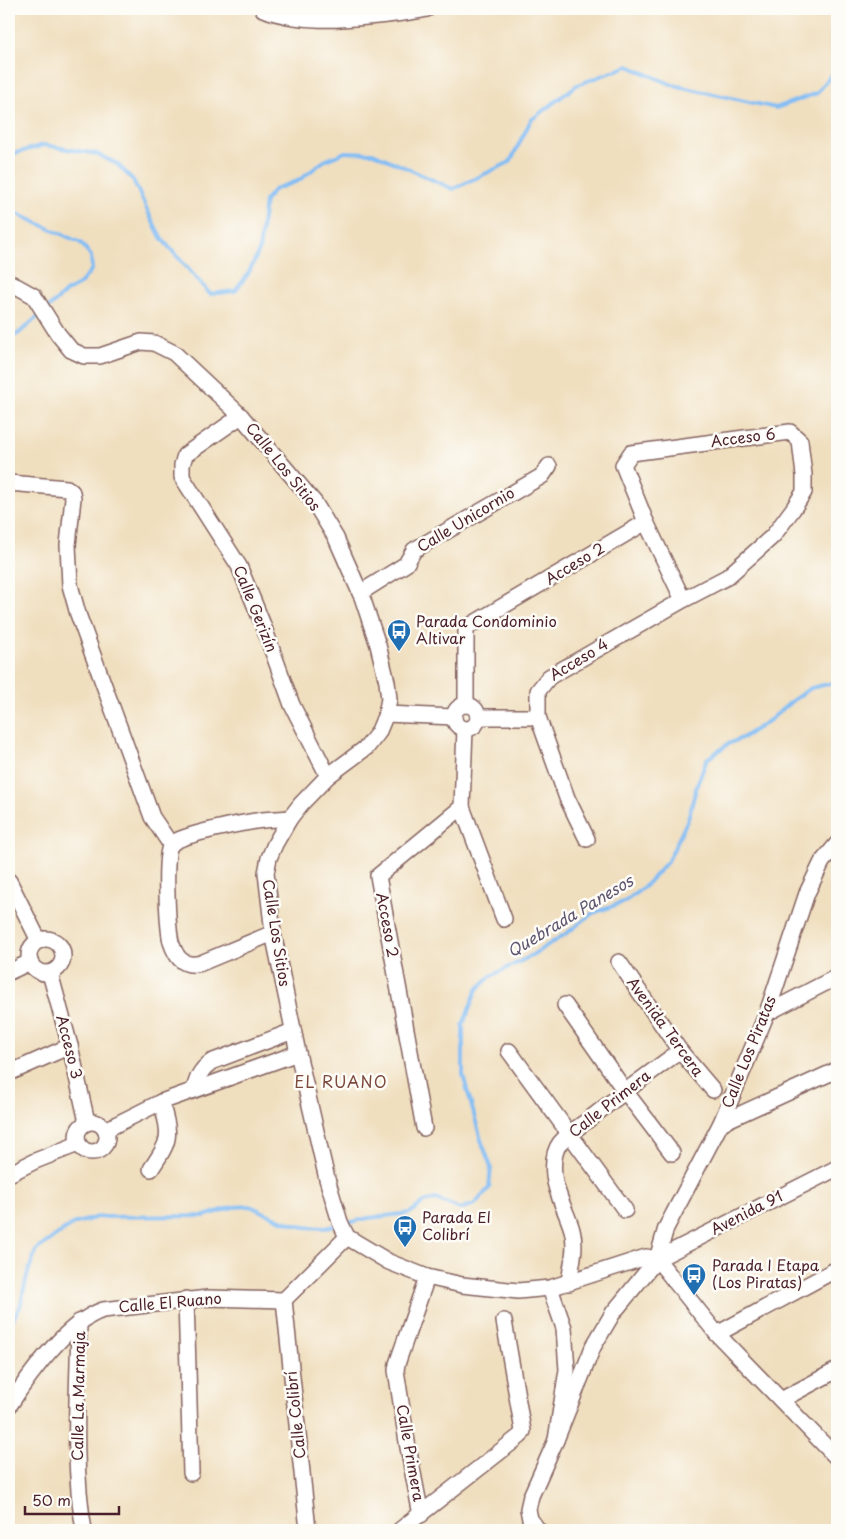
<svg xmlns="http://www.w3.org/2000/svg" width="846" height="1539" viewBox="0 0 846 1539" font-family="'Playpen Sans',sans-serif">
  <rect width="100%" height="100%" fill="#fdfcf7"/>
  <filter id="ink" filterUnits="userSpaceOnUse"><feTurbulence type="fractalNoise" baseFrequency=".02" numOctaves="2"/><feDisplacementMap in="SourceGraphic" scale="10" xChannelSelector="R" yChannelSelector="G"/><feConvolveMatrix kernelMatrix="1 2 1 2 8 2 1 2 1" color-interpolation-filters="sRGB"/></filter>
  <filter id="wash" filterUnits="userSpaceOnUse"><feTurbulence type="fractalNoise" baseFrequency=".0096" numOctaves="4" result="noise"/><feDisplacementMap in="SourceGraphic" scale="20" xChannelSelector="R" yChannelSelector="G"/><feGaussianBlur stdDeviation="1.12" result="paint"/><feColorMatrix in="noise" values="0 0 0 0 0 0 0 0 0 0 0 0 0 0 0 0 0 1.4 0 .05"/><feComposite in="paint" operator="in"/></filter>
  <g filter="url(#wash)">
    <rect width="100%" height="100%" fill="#f0dfbf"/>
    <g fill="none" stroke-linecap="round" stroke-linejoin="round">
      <g stroke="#83bdf4" stroke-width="4">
        <polyline points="9,155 44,145 97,154 117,164 133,180 150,216 162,239 210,294 235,291 248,274 259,251 265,201 275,189 298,181 324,161 345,152 373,153 453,189 510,162 531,120 577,85 628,66 673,85 776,108 817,93 837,68"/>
        <polyline points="9,210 81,243 91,256 92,269 80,284 67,291 46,310"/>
        <polyline points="9,339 19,333 41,314"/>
        <polyline points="344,1224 368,1218 410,1213 424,1202 436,1199 460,1209 475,1204 489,1188 491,1167 481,1140 463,1075 463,1025 477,989 491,976 529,957 567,933 593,913 624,902 644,887 668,861 688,819 697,785 707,759 728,744 744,737 770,720 793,700 811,688 837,682"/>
        <polyline points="9,1325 20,1307 27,1276 36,1250 73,1224 98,1217 204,1216 233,1207 250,1206 281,1220 304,1227 326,1228 338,1225"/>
      </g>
    </g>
  </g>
  <g filter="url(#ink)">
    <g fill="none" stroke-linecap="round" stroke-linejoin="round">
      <g stroke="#84625f" stroke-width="18">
        <g id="minor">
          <path d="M263,9C300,23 339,20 377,16C394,14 410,13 427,9"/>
          <polyline points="9,282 34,296 58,334 71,350 84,356 100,356 141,342 154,343 174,353 241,416 314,502 336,538 362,597 378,645 387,682 389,699 386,714 378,733 367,747 328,776 301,804 290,818 275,844 269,858 266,873 273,933 298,1053 327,1179 340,1222 347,1237 389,1262 427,1277 462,1285 518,1291 550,1288 646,1257 657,1259 717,1334 837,1458"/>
          <polyline points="241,416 185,455 182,465 182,477 239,566 263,625 292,705 328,776"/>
          <polyline points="9,483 67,488 72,492 73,498 68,545 70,585 78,614 152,817 171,845"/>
          <polyline points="360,593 406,564 414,550 542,476 549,466"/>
          <polyline points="466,705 466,628 646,522"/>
          <circle cx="466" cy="717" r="12"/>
          <polyline points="386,714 454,717"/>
          <polyline points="478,717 538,717"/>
          <polyline points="462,807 504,919"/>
          <polyline points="587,839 567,798 538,717 538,691 549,677 683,600 727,577 773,536 793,509 804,492 804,475 800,441 790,432 631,453 623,465 646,522 683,600"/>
          <polyline points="9,881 39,941"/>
          <path d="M273,933L201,963C194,965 186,965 180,959C176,955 173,948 171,942C168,929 163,852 171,844C183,834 246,822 263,820C272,819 281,819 290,818"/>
          <circle cx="46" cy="956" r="17"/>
          <polyline points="619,962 680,1051 713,1090"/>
          <polyline points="9,972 30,962"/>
          <polyline points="50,973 70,1046 87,1122"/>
          <polyline points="565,1005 625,1091 672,1153"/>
          <polyline points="767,1013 837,977"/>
          <polyline points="509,1051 625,1210"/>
          <polyline points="9,1073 70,1046"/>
          <path d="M194,1090C197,1078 200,1070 211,1062L293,1031"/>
          <circle cx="92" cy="1137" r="15"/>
          <polyline points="721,1123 837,1070"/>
          <polyline points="424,1128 378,876 462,807 465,729"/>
          <polyline points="105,1130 161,1102 298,1053"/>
          <path d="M151,1169C171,1139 171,1137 161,1102"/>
          <polyline points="9,1174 35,1161 78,1144"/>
          <polyline points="657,1259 666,1228 721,1123 767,1013 807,893 822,862 837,844"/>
          <path d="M569,1283C571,1266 577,1247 572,1230C567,1212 556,1195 554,1176C553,1166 553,1152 560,1143C568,1133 582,1125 592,1117C621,1094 651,1072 680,1051"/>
          <polyline points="186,1299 191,1473"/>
          <polyline points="284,1300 308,1530"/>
          <path d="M79,1322C78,1391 72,1462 84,1530"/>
          <polyline points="717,1334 837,1269"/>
          <polyline points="781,1400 837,1370"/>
          <path d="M9,1406C29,1375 67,1322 103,1310L208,1298L284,1300L347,1237"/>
          <polyline points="556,1440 593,1347 613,1313 657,1259 837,1168"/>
          <polyline points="421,1515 407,1442 396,1370 397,1364 427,1277"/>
          <polyline points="400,1530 520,1436 523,1431 504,1321"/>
          <polyline points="538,1530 530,1519 528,1509 531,1496 556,1440 567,1370 564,1328 550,1288"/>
        </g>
      </g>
      <use href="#minor" stroke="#fff" stroke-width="15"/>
    </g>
  </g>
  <defs>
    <g id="bus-pin" transform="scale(1.25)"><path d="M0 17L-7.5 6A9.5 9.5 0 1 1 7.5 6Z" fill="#1f6fb2" stroke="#fdfcf7"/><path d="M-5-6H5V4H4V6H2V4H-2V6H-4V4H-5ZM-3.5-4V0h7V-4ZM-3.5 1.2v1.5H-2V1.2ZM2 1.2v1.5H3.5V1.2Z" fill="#fff"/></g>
  </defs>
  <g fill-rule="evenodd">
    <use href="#bus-pin" x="399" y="631"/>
    <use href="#bus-pin" x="405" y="1227"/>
    <use href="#bus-pin" x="694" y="1275"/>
  </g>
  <g text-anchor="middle" stroke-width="5" stroke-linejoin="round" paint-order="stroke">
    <g font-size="15" fill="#4a1f2b" stroke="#fdfcf7">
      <text transform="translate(743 438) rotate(-7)" y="5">Acceso 6</text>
      <text transform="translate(283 467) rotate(51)" y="5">Calle Los Sitios</text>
      <text transform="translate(466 520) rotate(-31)" y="5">Calle Unicornio</text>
      <text transform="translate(575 564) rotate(-31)" y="5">Acceso 2</text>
      <text transform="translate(255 609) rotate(68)" y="5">Calle Gerizín</text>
      <text transform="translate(579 660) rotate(-31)" y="5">Acceso 4</text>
      <text transform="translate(387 925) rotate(80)" y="5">Acceso 2</text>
      <text transform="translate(276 933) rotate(81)" y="5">Calle Los Sitios</text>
      <text transform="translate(665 1027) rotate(54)" y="5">Avenida Tercera</text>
      <text transform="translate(69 1047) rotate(76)" y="5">Acceso 3</text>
      <text transform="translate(749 1052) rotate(-68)" y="5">Calle Los Piratas</text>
      <text transform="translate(610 1104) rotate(-38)" y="5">Calle Primera</text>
      <text transform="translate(747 1213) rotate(-27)" y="5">Avenida 91</text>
      <text transform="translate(170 1303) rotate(-5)" y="5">Calle El Ruano</text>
      <text transform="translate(79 1396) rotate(-89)" y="5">Calle La Marmaja</text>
      <text transform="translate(296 1415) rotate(-96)" y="5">Calle Colibrí</text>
      <text transform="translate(410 1453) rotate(80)" y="5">Calle Primera</text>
    </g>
    <g font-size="15" fill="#4a1f2b" stroke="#fdfcf7" text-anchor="start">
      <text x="416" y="627">Parada Condominio<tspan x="416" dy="17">Altivar</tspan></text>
      <text x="422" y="1223">Parada El<tspan x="422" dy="17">Colibrí</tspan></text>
      <text x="712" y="1271">Parada I Etapa<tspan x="712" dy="17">(Los Piratas)</tspan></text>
    </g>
    <g font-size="16" font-style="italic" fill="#5e5671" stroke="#fdfcf7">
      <text transform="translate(570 916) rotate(-31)" y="6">Quebrada Panesos</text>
    </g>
    <g font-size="16" letter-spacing="1" fill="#7d4a3e" stroke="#fdfcf7">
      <text x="341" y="1088">EL RUANO</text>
    </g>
  </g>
  <rect width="846" height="1539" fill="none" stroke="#fdfcf7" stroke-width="30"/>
  <path d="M25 1506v8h94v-8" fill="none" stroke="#4a1f2b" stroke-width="2.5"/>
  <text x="32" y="1506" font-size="15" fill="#4a1f2b" stroke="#fdfcf7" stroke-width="4" paint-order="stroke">50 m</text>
</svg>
